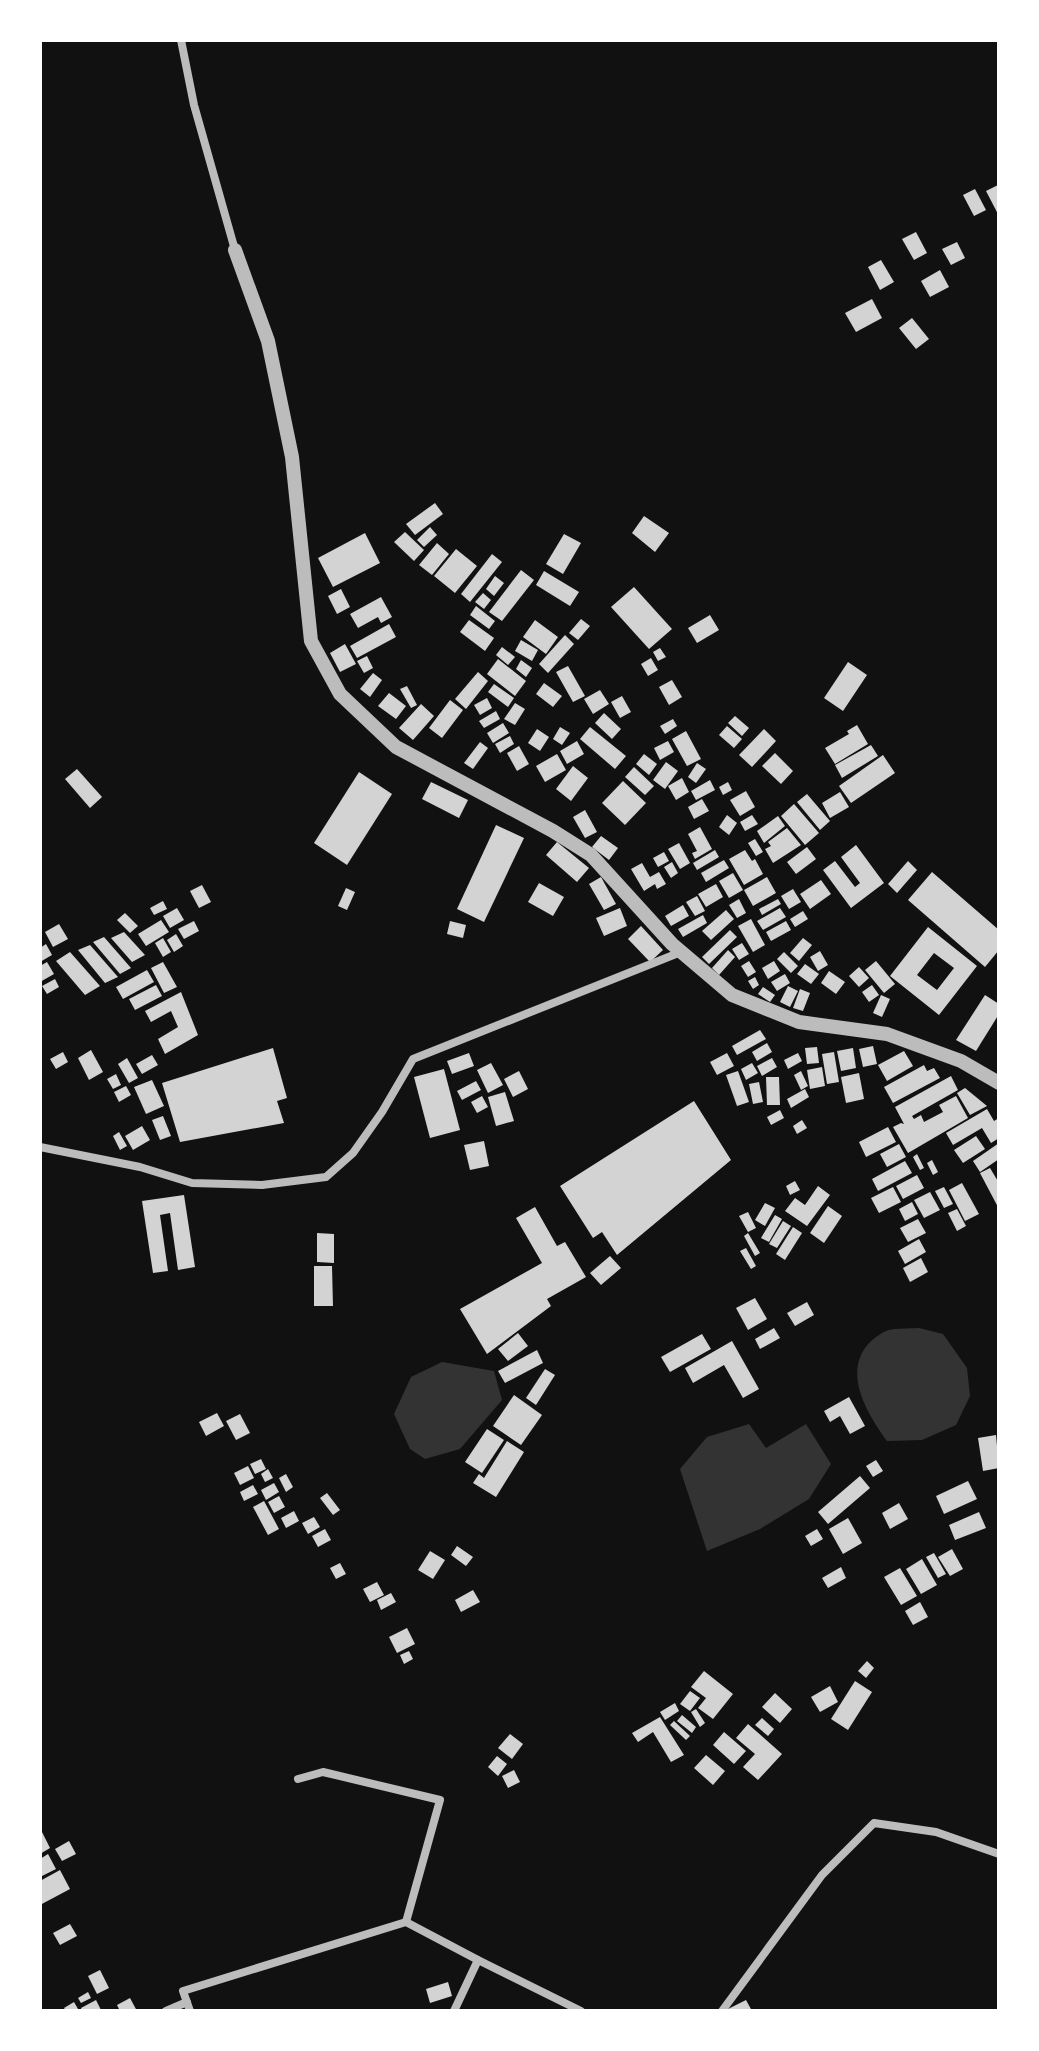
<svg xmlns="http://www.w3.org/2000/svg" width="1039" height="2051" viewBox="0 0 1039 2051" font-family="Figtree,sans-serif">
  <rect width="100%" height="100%" fill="#111"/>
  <g fill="#333">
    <path d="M919,1328L943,1334L967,1368L970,1396L956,1425L922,1440L887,1441C864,1409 836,1361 882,1333C891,1327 908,1329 919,1328Z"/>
    <polygon points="442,1362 494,1371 502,1400 460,1449 425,1459 410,1449 394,1414 411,1377"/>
    <polygon points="749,1424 766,1448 806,1424 831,1464 809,1499 760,1529 707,1551 680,1469 707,1437"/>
  </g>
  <g fill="#d3d3d3" fill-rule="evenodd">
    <polygon points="998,185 999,186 999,216 986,191"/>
    <polygon points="975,189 986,210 974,216 963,195"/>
    <polygon points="916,232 927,253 914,260 902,239"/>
    <polygon points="957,242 965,258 951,265 942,249"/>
    <polygon points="881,260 894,282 880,290 868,267"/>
    <polygon points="940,270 949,287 930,297 921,281"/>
    <polygon points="872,299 882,318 856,332 845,313"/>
    <polygon points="912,318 929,339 916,349 899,328"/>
    <polygon points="435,503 443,514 415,535 406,524"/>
    <polygon points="644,516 669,533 655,552 632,533"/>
    <polygon points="430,527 437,535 424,547 417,540"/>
    <polygon points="405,532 424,550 414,561 394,542"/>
    <polygon points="365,533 380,563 333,587 318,558"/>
    <polygon points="564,534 581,543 563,574 546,564"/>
    <polygon points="437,543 449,554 432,575 419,565"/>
    <polygon points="456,549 477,566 455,593 434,576"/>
    <polygon points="492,554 502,562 470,602 461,594"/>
    <polygon points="521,570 534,580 502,621 489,612"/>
    <polygon points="544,571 579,592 570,606 536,585"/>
    <polygon points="495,576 504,583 494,596 486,589"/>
    <polygon points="634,587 672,629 649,649 611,607"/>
    <polygon points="341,589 350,607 337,614 328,596"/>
    <polygon points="483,593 491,600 484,609 475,602"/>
    <polygon points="381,597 392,617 381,623 378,617 358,628 350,614"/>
    <polygon points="476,606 495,621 489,629 470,615"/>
    <polygon points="710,615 719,630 697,643 688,628"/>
    <polygon points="581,619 590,626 578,640 569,633"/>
    <polygon points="469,620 494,638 485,651 460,632"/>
    <polygon points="535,620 558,637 546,654 523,637"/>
    <polygon points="389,624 396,637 357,658 350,646"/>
    <polygon points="565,635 574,644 548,673 539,664"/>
    <polygon points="521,640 538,650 532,661 515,651"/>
    <polygon points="345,644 356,664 340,672 330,653"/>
    <polygon points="502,647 515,657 508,665 496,655"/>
    <polygon points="660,648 666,657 658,661 653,652"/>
    <polygon points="367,656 373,668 364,673 357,661"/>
    <polygon points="651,658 658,670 648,676 641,664"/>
    <polygon points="498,659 526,681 515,696 487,674"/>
    <polygon points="521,660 532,668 526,677 516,669"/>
    <polygon points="848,662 867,675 843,711 824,698"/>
    <polygon points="568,666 585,696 573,702 556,672"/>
    <polygon points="478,672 488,681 466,709 455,699"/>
    <polygon points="373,673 382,680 370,697 360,689"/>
    <polygon points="672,680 682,697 669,705 659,687"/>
    <polygon points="544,683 562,696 553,707 536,694"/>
    <polygon points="494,684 514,698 508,707 488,692"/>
    <polygon points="407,686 417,705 411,708 400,689"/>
    <polygon points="600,690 609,704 593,714 584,699"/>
    <polygon points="389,693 406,706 396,719 378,706"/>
    <polygon points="622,696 631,712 620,718 611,702"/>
    <polygon points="487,698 492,708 480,715 474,705"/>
    <polygon points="450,700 463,710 442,738 429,728"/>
    <polygon points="515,703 525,709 515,725 504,719"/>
    <polygon points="421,704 434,716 413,740 399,728"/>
    <polygon points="496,711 500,719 484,728 479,721"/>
    <polygon points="604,713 621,729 612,739 595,723"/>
    <polygon points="735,716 749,728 742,736 728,723"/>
    <polygon points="673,719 677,726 665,734 660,726"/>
    <polygon points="503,723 509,733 493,743 487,733"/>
    <polygon points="857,725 868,744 835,764 825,748 849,734 847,731"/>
    <polygon points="727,726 742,739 734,748 719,735"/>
    <polygon points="560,727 570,733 562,745 553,739"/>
    <polygon points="590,727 626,756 615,769 580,739"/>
    <polygon points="537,729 549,737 540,751 528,743"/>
    <polygon points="764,729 776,741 752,767 739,755"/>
    <polygon points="686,731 701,759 687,766 672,739"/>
    <polygon points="510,736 514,744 500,753 495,744"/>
    <polygon points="577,741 584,754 567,764 560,751"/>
    <polygon points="668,741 674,752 660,760 654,748"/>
    <polygon points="480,742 488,748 473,769 464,763"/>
    <polygon points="871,745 878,756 842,778 835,765"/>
    <polygon points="519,746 529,764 517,771 507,753"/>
    <polygon points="775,753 793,771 781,784 762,766"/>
    <polygon points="557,754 566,770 545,782 536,766"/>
    <polygon points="644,754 657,764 649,775 636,764"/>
    <polygon points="883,755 895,773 851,803 839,786"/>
    <polygon points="666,762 678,771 665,789 653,780"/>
    <polygon points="697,763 706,769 696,783 688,777"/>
    <polygon points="573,766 588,778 571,801 556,789"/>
    <polygon points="634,767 654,786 645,795 625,777"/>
    <polygon points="77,769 102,797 90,808 65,779"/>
    <polygon points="359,772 392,794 347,865 314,843"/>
    <polygon points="682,778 689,792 676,800 668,786"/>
    <polygon points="710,780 715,790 696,800 691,791"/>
    <polygon points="623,781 646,803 625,825 602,803"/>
    <polygon points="431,782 468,800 459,818 422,799"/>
    <polygon points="728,782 732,790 723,795 719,787"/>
    <polygon points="746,791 755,807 740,816 730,800"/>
    <polygon points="840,792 849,807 830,818 822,803"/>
    <polygon points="807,794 830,821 820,830 797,802"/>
    <polygon points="702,799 709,811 694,819 688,807"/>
    <polygon points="794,804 819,833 805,845 781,816"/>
    <polygon points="585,810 597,832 585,838 573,817"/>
    <polygon points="727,815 737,823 729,835 719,827"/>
    <polygon points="752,815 758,824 745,831 740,822"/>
    <polygon points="778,816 785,826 764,843 757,831"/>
    <polygon points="496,825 524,838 484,922 457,909"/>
    <polygon points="700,827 712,849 695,859 692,853 697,851 688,834"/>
    <polygon points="787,828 801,845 773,863 765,849 771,846 768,842"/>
    <polygon points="601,836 618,848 609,860 592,847"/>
    <polygon points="755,839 763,852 756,856 748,843"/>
    <polygon points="557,842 589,868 577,882 546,855"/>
    <polygon points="679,843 690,863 680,869 668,849"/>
    <polygon points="856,845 884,883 851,908 823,870 835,861 855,887 860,883 841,857"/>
    <polygon points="807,847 816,859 796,874 787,862"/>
    <polygon points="715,850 719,857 697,870 693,863"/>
    <polygon points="745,850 752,861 755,859 763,874 744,885 729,859"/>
    <polygon points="664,852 669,861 658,867 653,858"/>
    <polygon points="724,860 729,868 706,882 701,873"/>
    <polygon points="908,861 917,870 897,893 888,884"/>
    <polygon points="672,862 678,873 671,878 664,867"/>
    <polygon points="642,863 650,877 659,872 666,884 657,889 655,884 644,891 631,869"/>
    <polygon points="932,872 999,930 999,950 985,967 908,900"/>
    <polygon points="733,873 743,890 729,898 719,881"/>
    <polygon points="601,877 616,904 604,910 589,884"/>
    <polygon points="767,877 776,893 753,906 744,890"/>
    <polygon points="821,880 831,894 810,909 800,894"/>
    <polygon points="539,883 564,897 553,916 528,902"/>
    <polygon points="716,884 723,897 706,907 698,894"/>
    <polygon points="202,885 211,902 199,908 190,891"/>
    <polygon points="346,888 355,892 347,910 338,906"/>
    <polygon points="793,889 801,902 789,909 781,896"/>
    <polygon points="697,896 705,911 695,916 686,902"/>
    <polygon points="739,899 746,913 737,918 729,905"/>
    <polygon points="778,899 781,904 762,915 759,909"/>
    <polygon points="163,901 167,909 154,915 150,908"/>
    <polygon points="683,905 689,916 671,926 665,916"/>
    <polygon points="177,908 184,920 170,928 163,916"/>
    <polygon points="620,908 627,926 604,936 596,918"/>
    <polygon points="780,908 786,917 763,930 757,921"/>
    <polygon points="726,910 734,919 711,940 702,931"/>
    <polygon points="803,911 808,919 795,927 790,919"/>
    <polygon points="125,913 138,926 130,933 117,920"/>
    <polygon points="703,915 707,923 683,937 678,929"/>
    <polygon points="751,919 765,945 753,952 738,926"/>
    <polygon points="161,920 169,932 146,946 138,934"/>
    <polygon points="194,921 199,931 184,939 178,929"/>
    <polygon points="450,921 466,925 463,938 447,934"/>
    <polygon points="786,921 791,930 771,941 766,932"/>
    <polygon points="59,924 68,939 53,947 45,932"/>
    <polygon points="641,926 663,950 650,962 628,939"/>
    <path d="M928,927L977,966L939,1015L890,976ZM934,953L954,968L937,990L917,975Z"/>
    <polygon points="730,930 737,937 709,964 702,957"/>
    <polygon points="124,932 145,955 132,962 111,938"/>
    <polygon points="176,934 183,946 174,952 167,940"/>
    <polygon points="104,937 131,968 120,974 93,942"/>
    <polygon points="163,938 171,952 163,957 155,943"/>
    <polygon points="803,938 812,945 799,961 790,953"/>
    <polygon points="742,943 749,954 739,960 732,949"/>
    <polygon points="46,944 52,955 40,962 40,948"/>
    <polygon points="90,945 118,977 105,983 78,950"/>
    <polygon points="728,950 735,957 719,975 712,968"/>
    <polygon points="820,951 828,965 818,971 810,957"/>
    <polygon points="70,952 100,986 85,995 56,961"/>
    <polygon points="784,952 798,966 791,973 777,959"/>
    <polygon points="749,961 756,972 748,977 741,966"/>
    <polygon points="774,961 780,971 768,979 762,968"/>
    <polygon points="876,961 895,984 884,993 865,970"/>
    <polygon points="47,962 54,974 40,982 40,966"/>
    <polygon points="163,962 177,987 164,993 151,968"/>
    <polygon points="805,964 819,974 811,984 797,974"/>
    <polygon points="859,967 869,978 859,987 849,976"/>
    <polygon points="147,970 154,982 123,999 116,987"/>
    <polygon points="829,971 845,982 836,994 821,983"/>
    <polygon points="785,974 790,983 777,991 771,982"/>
    <polygon points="755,977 759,985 753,989 748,981"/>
    <polygon points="55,979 59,987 47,994 42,986"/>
    <polygon points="156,985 162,996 135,1010 129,999"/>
    <polygon points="872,985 879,995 869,1002 862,992"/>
    <polygon points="788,986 798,991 790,1007 780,1002"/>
    <polygon points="763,987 775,995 770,1002 758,994"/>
    <polygon points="800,989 810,993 803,1011 793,1008"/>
    <polygon points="181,992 198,1035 165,1054 158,1039 178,1027 171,1011 151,1022 145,1011"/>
    <polygon points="881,995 890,999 882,1017 873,1013"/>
    <polygon points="985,995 999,1004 999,1014 976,1051 956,1040"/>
    <polygon points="760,1030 766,1039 737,1055 732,1046"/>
    <polygon points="767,1043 772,1052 757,1061 752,1052"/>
    <polygon points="873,1046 877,1064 863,1067 859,1049"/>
    <polygon points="817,1047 819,1063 807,1064 805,1048"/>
    <polygon points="273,1048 287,1098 277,1101 284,1123 180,1142 162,1083"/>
    <polygon points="853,1048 856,1068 841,1071 837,1051"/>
    <polygon points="91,1050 103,1072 89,1080 78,1058"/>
    <polygon points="904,1051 913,1066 887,1081 878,1065"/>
    <polygon points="63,1052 68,1062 56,1069 50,1059"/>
    <polygon points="834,1052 839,1082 827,1084 822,1054"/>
    <polygon points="469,1053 474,1066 452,1074 447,1061"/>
    <polygon points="727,1053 734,1066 717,1075 710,1062"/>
    <polygon points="798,1053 802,1061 788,1069 784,1060"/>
    <polygon points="152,1055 158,1065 142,1074 136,1064"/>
    <polygon points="127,1058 138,1078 129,1083 118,1064"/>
    <polygon points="772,1058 777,1067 762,1076 757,1066"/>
    <polygon points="491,1063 503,1085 488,1093 477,1070"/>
    <polygon points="752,1063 758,1073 746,1080 741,1069"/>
    <polygon points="924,1065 927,1071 934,1068 940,1078 893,1103 884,1087"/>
    <polygon points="822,1067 825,1086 810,1089 807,1070"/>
    <polygon points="444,1069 460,1130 430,1138 414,1077"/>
    <polygon points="519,1071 528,1089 513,1097 504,1079"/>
    <polygon points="738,1071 749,1102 737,1106 726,1075"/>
    <polygon points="801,1071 808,1086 801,1090 794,1075"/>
    <polygon points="859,1073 864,1099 846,1103 841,1077"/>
    <polygon points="116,1074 121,1085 113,1089 107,1079"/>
    <polygon points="951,1076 958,1090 912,1116 914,1119 921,1115 924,1122 943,1112 939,1105 956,1096 968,1118 908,1153 893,1127 901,1123 904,1124 895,1107"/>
    <polygon points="766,1077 779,1077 780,1105 767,1105"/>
    <polygon points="152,1080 164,1106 146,1114 134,1087"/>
    <polygon points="476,1081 481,1090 462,1100 457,1091"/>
    <polygon points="759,1082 763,1102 753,1104 749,1084"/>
    <polygon points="126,1086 131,1095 119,1102 114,1092"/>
    <polygon points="965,1088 987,1106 970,1115 957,1093"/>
    <polygon points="805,1089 809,1097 791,1108 787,1099"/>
    <polygon points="505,1092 514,1121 496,1126 488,1097"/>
    <polygon points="482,1096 488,1107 477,1113 471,1102"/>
    <polygon points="694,1101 731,1160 617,1255 602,1232 593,1238 560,1186"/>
    <polygon points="987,1109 994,1121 999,1118 999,1138 991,1143 982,1128 953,1145 946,1133"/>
    <polygon points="780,1110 784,1118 771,1125 767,1117"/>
    <polygon points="163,1116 171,1136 160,1140 152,1120"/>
    <polygon points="802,1120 807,1128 797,1134 793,1126"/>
    <polygon points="142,1126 150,1140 133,1150 125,1136"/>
    <polygon points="888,1127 896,1142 866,1157 859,1142"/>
    <polygon points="119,1132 127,1146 120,1150 113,1136"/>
    <polygon points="976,1136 985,1149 963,1163 954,1150"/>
    <polygon points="484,1141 489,1166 470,1170 464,1145"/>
    <polygon points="999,1143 999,1159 980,1172 973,1161"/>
    <polygon points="899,1144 906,1157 887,1167 880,1154"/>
    <polygon points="917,1154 924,1168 920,1170 913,1157"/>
    <polygon points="932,1160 938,1172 933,1175 927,1163"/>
    <polygon points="905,1161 912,1173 878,1191 872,1179"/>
    <polygon points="990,1168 999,1183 999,1209 980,1173"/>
    <polygon points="917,1175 924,1188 903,1199 896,1186"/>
    <polygon points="795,1181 800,1190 790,1195 786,1186"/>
    <polygon points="962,1183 979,1214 965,1221 949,1190"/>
    <polygon points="818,1186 830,1195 807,1226 785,1211 795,1198 805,1205"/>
    <polygon points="893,1187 901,1202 879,1213 871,1198"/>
    <polygon points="944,1187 953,1204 944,1208 935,1191"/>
    <polygon points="930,1192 940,1210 924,1218 914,1200"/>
    <polygon points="184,1195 195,1267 178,1270 170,1213 160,1215 168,1271 153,1273 142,1201"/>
    <polygon points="912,1202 918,1214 905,1221 899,1209"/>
    <polygon points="765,1203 775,1208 765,1226 755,1220"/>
    <polygon points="828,1206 842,1216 824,1243 810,1233"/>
    <polygon points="535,1207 557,1246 565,1242 586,1277 547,1299 551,1306 487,1354 460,1309 542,1263 516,1218"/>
    <polygon points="957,1209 966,1226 957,1231 948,1213"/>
    <polygon points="748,1212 756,1228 748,1232 739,1216"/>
    <polygon points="775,1215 782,1219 769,1242 761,1238"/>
    <polygon points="918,1219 926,1233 908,1242 900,1228"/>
    <polygon points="783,1221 791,1226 777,1248 769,1244"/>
    <polygon points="793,1227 802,1233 785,1260 776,1254"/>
    <polygon points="317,1233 334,1234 334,1263 317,1262"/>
    <polygon points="748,1233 760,1253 755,1256 744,1236"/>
    <polygon points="919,1239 926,1252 905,1264 898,1251"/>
    <polygon points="746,1248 756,1266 751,1269 740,1251"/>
    <polygon points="610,1256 621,1268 601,1285 590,1273"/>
    <polygon points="921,1258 928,1272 910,1282 903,1268"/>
    <polygon points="314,1266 332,1266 333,1306 314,1306"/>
    <polygon points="755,1298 767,1319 748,1330 736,1308"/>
    <polygon points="807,1302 814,1315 795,1326 787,1313"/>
    <polygon points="774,1328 780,1338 760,1349 755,1339"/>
    <polygon points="518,1333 528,1346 508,1361 498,1349"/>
    <polygon points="702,1334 711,1349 670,1372 661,1357"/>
    <polygon points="732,1341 759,1389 743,1398 724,1365 693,1383 685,1368"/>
    <polygon points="537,1350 543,1363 505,1383 498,1371"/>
    <polygon points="545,1369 555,1375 536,1405 526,1398"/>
    <polygon points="514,1395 542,1415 521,1445 493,1426"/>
    <polygon points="849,1397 865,1426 850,1434 840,1416 830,1422 824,1411"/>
    <polygon points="217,1413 224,1426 206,1436 199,1422"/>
    <polygon points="240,1414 250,1433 236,1440 226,1421"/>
    <polygon points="487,1429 504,1440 482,1473 465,1462"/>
    <polygon points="996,1435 999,1468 983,1471 978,1438"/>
    <polygon points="507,1441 524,1452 496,1497 473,1483 479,1474 484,1478"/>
    <polygon points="261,1459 266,1469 255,1474 250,1464"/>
    <polygon points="876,1460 883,1471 873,1477 866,1466"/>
    <polygon points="248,1466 254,1478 240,1485 234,1473"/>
    <polygon points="268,1469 273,1478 265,1482 261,1474"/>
    <polygon points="286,1474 293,1487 286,1492 279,1478"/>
    <polygon points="860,1476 870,1488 828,1524 818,1512"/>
    <polygon points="968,1481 977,1499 944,1514 936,1496"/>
    <polygon points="274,1483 279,1492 266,1500 261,1490"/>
    <polygon points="253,1485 258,1494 244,1501 240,1492"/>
    <polygon points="327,1493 340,1510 333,1515 320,1498"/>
    <polygon points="279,1496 285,1507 274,1513 268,1502"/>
    <polygon points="264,1501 279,1529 268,1535 253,1507"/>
    <polygon points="899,1503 908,1519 890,1529 882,1513"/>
    <polygon points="294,1511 299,1521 286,1528 281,1518"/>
    <polygon points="979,1512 986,1528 955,1540 949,1525"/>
    <polygon points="314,1517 320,1527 308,1534 302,1523"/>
    <polygon points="848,1518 862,1543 843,1554 829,1529"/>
    <polygon points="325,1529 331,1540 318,1547 312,1536"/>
    <polygon points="817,1529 823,1539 811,1546 805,1536"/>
    <polygon points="457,1546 473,1557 466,1566 451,1555"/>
    <polygon points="952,1549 963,1569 950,1576 938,1557"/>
    <polygon points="430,1551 445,1560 433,1579 418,1570"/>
    <polygon points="934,1553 946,1574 938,1578 926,1557"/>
    <polygon points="922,1559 937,1585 921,1594 906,1569"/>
    <polygon points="340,1563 346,1574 336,1579 330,1568"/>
    <polygon points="841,1567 846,1578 828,1588 822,1578"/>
    <polygon points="900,1568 917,1596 901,1605 884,1577"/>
    <polygon points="377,1582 384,1595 370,1602 363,1589"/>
    <polygon points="473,1590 480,1602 461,1612 455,1600"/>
    <polygon points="391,1593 396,1602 381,1610 377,1600"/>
    <polygon points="920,1602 928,1617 913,1625 905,1611"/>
    <polygon points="407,1628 415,1644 397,1653 389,1637"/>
    <polygon points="409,1651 413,1659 404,1664 400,1655"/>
    <polygon points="867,1661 874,1668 866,1678 858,1671"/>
    <polygon points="704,1671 733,1694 713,1719 698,1708 706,1698 691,1687"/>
    <polygon points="855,1681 872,1692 848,1730 831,1719"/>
    <polygon points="830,1686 838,1702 820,1712 811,1697"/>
    <polygon points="690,1691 700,1698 690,1711 680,1704"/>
    <polygon points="775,1693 792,1709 780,1723 762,1707"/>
    <polygon points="675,1703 679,1711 665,1720 660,1712"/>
    <polygon points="696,1709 705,1723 700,1727 691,1712"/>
    <polygon points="682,1715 696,1727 692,1733 677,1721"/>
    <polygon points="660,1717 684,1755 671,1762 653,1732 638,1742 632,1733"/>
    <polygon points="762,1718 774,1729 768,1736 755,1725"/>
    <polygon points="674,1721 690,1736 686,1740 670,1725"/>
    <polygon points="748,1724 782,1754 758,1780 743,1767 755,1754 736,1738"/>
    <polygon points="724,1732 746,1751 734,1764 713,1745"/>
    <polygon points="510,1734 523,1744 512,1759 498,1748"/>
    <polygon points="706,1755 725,1771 713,1785 694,1768"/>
    <polygon points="497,1756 507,1764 498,1776 488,1767"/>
    <polygon points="514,1770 520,1782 508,1788 502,1776"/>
    <polygon points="40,1828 50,1848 40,1854"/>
    <polygon points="69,1841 76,1854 62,1861 55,1849"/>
    <polygon points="48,1854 56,1869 40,1877 40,1859"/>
    <polygon points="60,1870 70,1889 40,1905 40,1881"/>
    <polygon points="70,1924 77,1936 60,1945 53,1933"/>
    <polygon points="100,1970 109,1988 97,1994 88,1976"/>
    <polygon points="448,1982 452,1996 430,2003 426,1989"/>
    <polygon points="88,1992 91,1998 81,2003 78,1998"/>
    <polygon points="130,1998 137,2011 120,2011 117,2005"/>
    <polygon points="96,2000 101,2010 82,2011 81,2008"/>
    <polygon points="746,2000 752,2011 724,2011"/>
    <polygon points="74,2002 78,2009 66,2011 64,2008"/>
  </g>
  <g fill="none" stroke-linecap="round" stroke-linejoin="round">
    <g stroke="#bcbcbc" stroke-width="8">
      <polyline points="181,40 194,105 235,250"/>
      <polyline points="40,1147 140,1167 192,1183 262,1185 326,1177 353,1153 382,1112 413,1059 681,952"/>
      <polyline points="298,1779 323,1772 440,1800 406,1922 478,1960"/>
      <polyline points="166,2011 187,2002"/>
      <polyline points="190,2011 183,1991 406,1922"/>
      <polyline points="454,2011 478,1960 581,2011"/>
      <polyline points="722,2011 822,1875 874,1823 936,1832 999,1854"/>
    </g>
    <polyline stroke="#bcbcbc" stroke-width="14" points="235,250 268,341 292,457 311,641 340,694 396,747 553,831 591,855 672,944 732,995 799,1022 887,1034 961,1061 999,1083"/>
  </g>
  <rect width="1039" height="2051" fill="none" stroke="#ffffff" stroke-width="84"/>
</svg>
